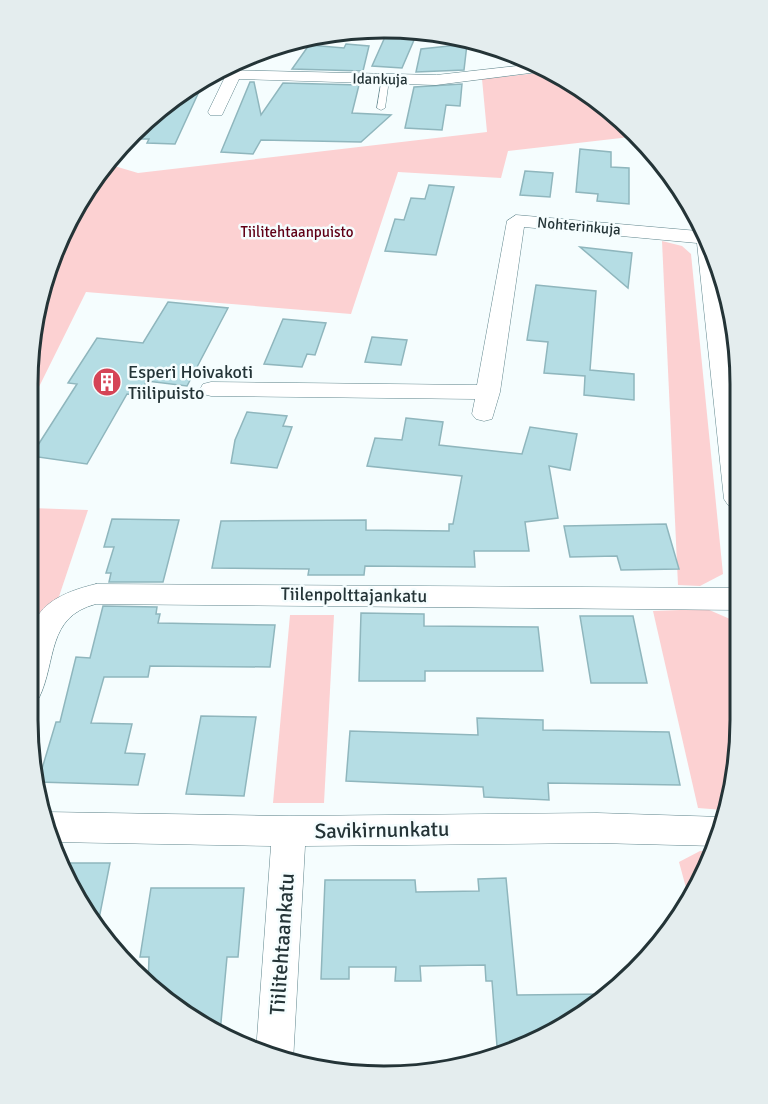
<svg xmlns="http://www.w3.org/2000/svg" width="768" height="1104" viewBox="0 0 768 1104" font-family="Signika,sans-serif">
  <rect width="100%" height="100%" fill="#f5fdfe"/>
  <g fill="#fcd1d2">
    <polygon points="548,72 592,102 630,137 508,151 501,178 398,172 351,314 86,292 32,401 34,315 64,226 110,161 111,165 138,173 487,132 482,79"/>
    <polygon points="662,241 682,246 691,254 723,574 700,586 678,585"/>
    <polygon points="31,508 88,510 28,689"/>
    <polygon points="707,609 730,619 740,680 741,720 723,810 698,808 653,611"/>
    <polygon points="290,615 334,615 324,803 273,803"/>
    <polygon points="700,851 715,851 688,895 679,862"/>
  </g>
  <g fill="#b5dde4" stroke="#8fb6bd" stroke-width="1.5">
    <polygon points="389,28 417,33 402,68 372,66"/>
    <polygon points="346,44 369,46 363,71 292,69 309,45 344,48"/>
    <polygon points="467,44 464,70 416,72 421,49"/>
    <polygon points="250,82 254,82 261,115 283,83 359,85 352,113 391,115 361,142 261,140 253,154 221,152"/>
    <polygon points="462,84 460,106 446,105 442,130 405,128 414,87"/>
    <polygon points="202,85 175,144 147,143 149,139 127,139 132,131"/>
    <polygon points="580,149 611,152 611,167 629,168 629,204 597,201 598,194 576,192"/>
    <polygon points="525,171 553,173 550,197 520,195"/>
    <polygon points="429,185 454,187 436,255 385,251 395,219 404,220 411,198 425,199"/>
    <polygon points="580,247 632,253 628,288"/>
    <polygon points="536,285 596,291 590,370 634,374 634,400 584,395 585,376 544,373 548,342 527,340"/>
    <polygon points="168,302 228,308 187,386 147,381 138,395 127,394 87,464 31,456 77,384 68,383 97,338 143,343"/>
    <polygon points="283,319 326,323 315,355 307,354 302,367 264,364"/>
    <polygon points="372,337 407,340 401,365 365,362"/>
    <polygon points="247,412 287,416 283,426 292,427 277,468 231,463 235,440"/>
    <polygon points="406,418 443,422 439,445 522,454 530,427 577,434 570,470 549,466 558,518 525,522 529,551 474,551 475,567 365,566 364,575 308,575 309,569 212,568 221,521 366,520 366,530 449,531 449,524 453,524 462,476 367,466 375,438 402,440"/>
    <polygon points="112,519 179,520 163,582 109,582 111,573 106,573 114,547 104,547"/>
    <polygon points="666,524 679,569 621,570 617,556 570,557 564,526"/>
    <polygon points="103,606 157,607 156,614 160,614 158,623 275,625 270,667 150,666 148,677 104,677 91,723 132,724 125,753 145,754 138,785 38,782 56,722 60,722 76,657 90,658"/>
    <polygon points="361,613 424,614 424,626 538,627 543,671 425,671 425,681 359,681"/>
    <polygon points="580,616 633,616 647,683 591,683"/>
    <polygon points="201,716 256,717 244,796 186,794"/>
    <polygon points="477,718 543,720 543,730 669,732 680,785 548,783 549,800 484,797 483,787 346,781 350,731 478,735"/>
    <polygon points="62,863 110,863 97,929 87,918"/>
    <polygon points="506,878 517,995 606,994 542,1040 512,1050 512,1046 497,1046 492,981 486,981 485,965 420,966 421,981 395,981 396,967 349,967 349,979 321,979 325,880 415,880 416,892 479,891 478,879"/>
    <polygon points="151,888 244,888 238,957 227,957 220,1033 148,987 149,957 140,957"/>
  </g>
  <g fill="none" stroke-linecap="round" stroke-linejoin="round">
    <g stroke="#61868d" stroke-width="1">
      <polygon id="lane" points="382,78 389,80 385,108 381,110 377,108"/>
    </g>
    <g stroke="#61868d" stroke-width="1">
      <g id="street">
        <polygon points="536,64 546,71 436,85 239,79 222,115 210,115 208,112 224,79 213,77 224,70 436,75"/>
        <polygon points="516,215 698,231 705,228 721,276 735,387 737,508 728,505 724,499 697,243 524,227 500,392 492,419 484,421 476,419 472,414 475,399 211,396 203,394 200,389 203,384 211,382 477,385 507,221"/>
        <path d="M96,584L739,588V610L96,604C46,617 57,661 39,698L27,701C28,635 20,602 96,584Z"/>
        <polygon points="46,812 289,816 597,813 722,817 716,846 597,843 305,846 293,1062 256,1052 271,846 53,842 40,814"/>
      </g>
    </g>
    <use href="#lane" fill="#fff" fill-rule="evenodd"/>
    <use href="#street" fill="#fff" fill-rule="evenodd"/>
  </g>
  <defs>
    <g id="building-disc" transform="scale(1.5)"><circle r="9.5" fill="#d54456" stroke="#f5fdfe"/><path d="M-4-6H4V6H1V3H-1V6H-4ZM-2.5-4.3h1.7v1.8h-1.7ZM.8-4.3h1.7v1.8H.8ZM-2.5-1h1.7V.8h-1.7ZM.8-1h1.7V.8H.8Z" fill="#fff"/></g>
  </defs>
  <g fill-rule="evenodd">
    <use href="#building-disc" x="107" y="382"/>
  </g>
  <g text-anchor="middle" stroke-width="5" stroke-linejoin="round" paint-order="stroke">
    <g font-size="15" fill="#243437" stroke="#f5fdfe">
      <text transform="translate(380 79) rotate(1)" y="5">Idankuja</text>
      <text transform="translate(579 226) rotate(5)" y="5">Nohterinkuja</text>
    </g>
    <g font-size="15" fill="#600016" stroke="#f5fdfe">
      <text x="297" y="237">Tiilitehtaanpuisto</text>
    </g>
    <g font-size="18" fill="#243437" stroke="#f5fdfe" text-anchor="start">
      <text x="128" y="378">Esperi Hoivakoti<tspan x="128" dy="21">Tiilipuisto</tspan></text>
    </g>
    <g font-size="18" fill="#243437" stroke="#f5fdfe">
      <text transform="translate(354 595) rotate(1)" y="6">Tiilenpolttajankatu</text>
    </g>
    <g font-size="21" fill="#243437" stroke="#f5fdfe">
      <text transform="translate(382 830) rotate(-1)" y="7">Savikirnunkatu</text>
      <text transform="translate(282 944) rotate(-86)" y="7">Tiilitehtaankatu</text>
    </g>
  </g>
  <path d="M0 0H768V1104H0ZM384 38H384A346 346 0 0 1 730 384V720A346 346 0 0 1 384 1066H384A346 346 0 0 1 38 720V384A346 346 0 0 1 384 38Z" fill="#e4edee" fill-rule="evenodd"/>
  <path fill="none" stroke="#243437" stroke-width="3" d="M384 38H384A346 346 0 0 1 730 384V720A346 346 0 0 1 384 1066H384A346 346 0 0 1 38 720V384A346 346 0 0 1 384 38Z"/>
</svg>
